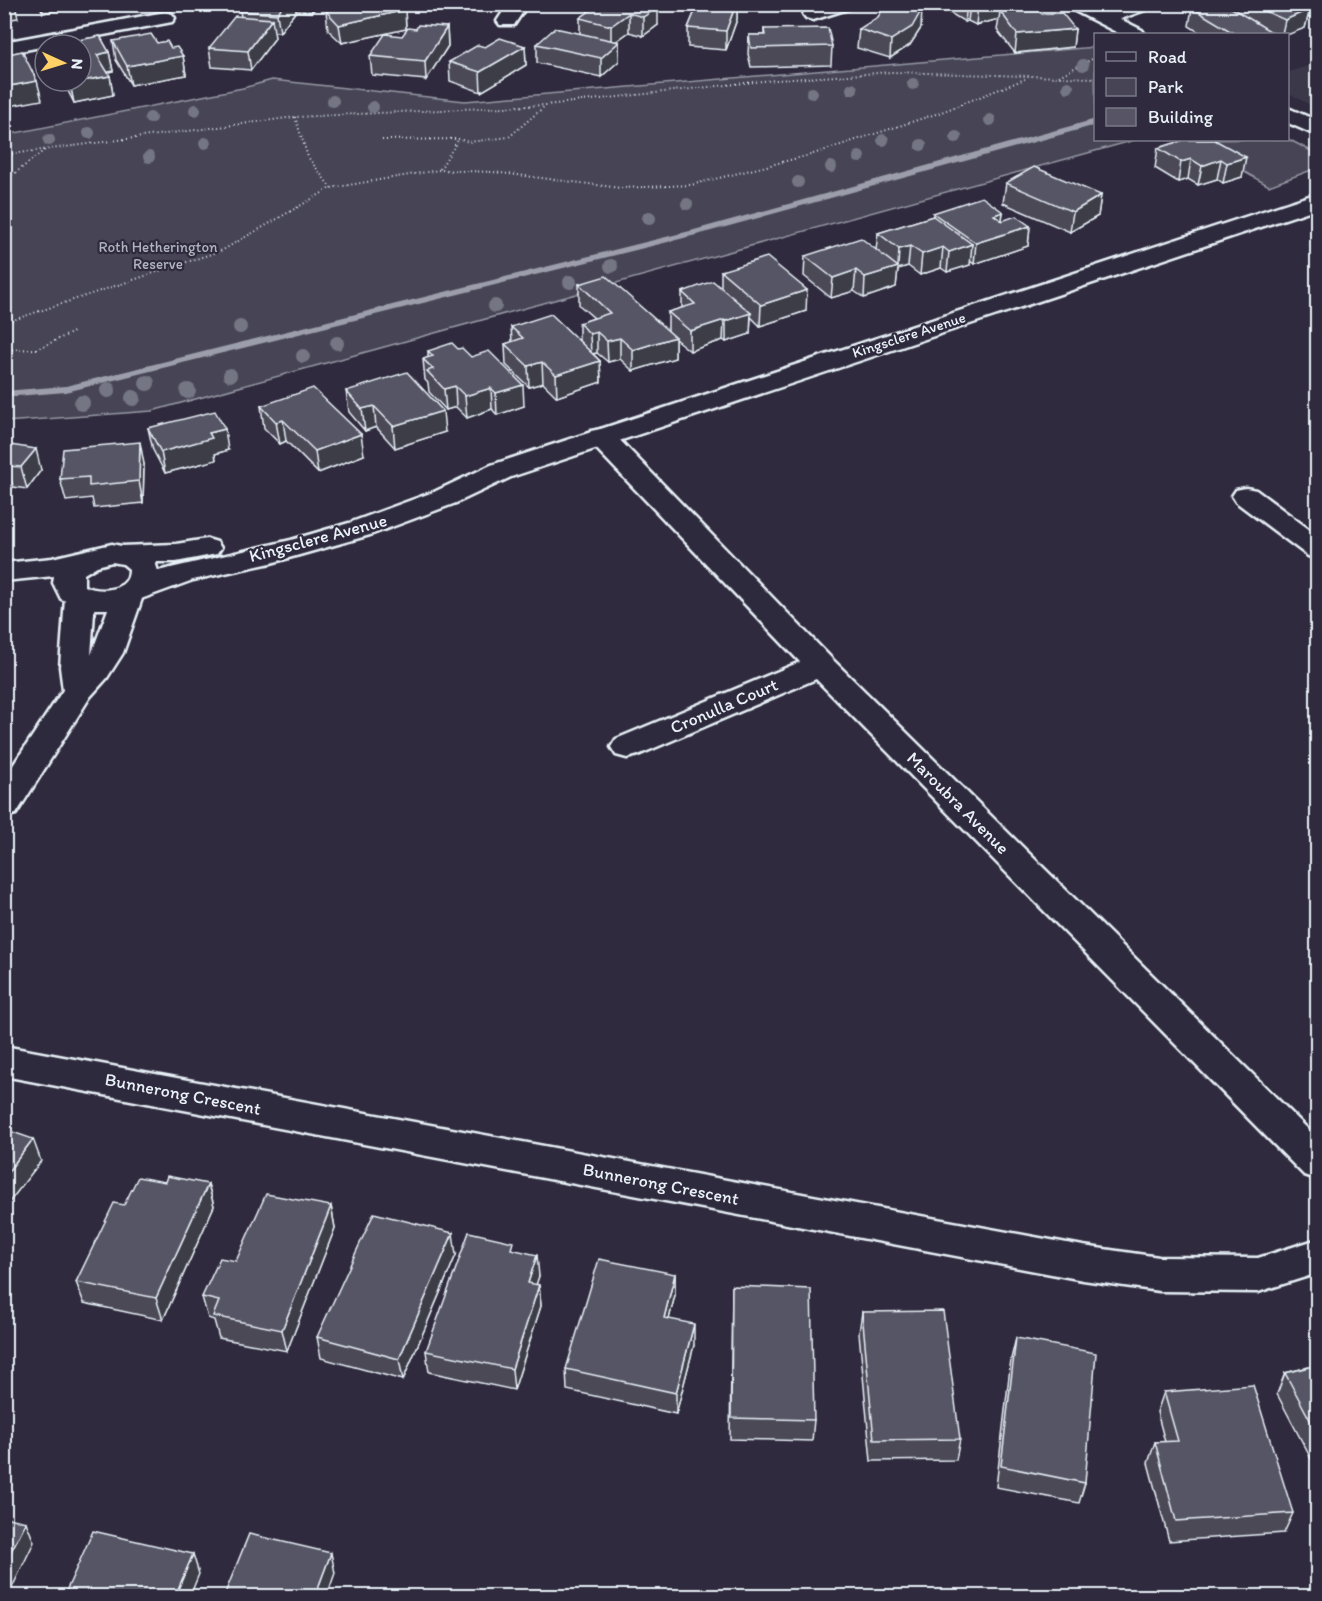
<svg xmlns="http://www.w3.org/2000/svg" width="1322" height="1601" viewBox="0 0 1322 1601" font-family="Itim,sans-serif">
  <rect width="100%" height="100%" fill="#2f2a3d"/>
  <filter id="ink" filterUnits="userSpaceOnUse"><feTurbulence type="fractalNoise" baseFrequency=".0167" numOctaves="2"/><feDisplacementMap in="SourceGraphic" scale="12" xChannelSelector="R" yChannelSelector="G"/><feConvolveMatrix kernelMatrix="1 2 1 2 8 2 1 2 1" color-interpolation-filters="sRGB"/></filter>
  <g filter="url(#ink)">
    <polygon fill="#3b3749" points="1317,63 1318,63 1317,109 1288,93 1288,72"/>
    <g fill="#464455" stroke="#979aa6" stroke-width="1.5">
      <polygon points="1095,47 1096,140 1135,140 152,411 5,422 5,135 243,88 272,80 465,101"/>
      <polygon points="1288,139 1317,154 1317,168 1269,186 1188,140"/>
    </g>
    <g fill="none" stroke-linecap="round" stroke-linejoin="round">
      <polygon fill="#9c9fab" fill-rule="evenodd" points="1096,119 1096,125 700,234 66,392 4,397 4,391 66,386 694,230"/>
      <g stroke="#e8f1f8" stroke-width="5">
        <g id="minor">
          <polygon points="508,4 528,4 514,25 500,25 497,21"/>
          <polygon points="822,4 854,4 851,8 813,20 806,18 803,14 806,10"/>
          <polygon points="1066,4 1092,4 1104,11 1123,4 1154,4 1151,8 1120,19 1142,30 1145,34 1120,34 1069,8"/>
          <polygon points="165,12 172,14 175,18 172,22 4,54 4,42"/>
          <polygon points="1288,108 1318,121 1318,136 1288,123"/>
          <polygon points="601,429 611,431 831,658 1318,1139 1318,1180 1304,1175 816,679 638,755 627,758 616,755 611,747 616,739 800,662 591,443 587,437 591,431"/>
          <polygon points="1246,488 1256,490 1318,536 1318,559 1308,556 1236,502 1232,496 1236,490"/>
          <polygon points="129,584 139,586 144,593 123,653 107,678 90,697 16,814 4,817 4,779 63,690 60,667 65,598 70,591 80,589 90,591 95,598 91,655 114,593 119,586"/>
          <polygon points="4,1046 1083,1246 1159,1257 1258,1258 1318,1239 1318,1273 1258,1292 1159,1291 1083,1280 4,1076"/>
        </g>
      </g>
      <g stroke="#e8f1f8" stroke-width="5">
        <path id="secondary" d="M1318,193V208L511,477L456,503L370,535L271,563L193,580L119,607L109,609H90L61,599L53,583L54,576L4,581V563L52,558L112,544L121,546L176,544L207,539L217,542L221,548L217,554L176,562H155L158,571L291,540L349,523L436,491L491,465ZM112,562L123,564L129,569C130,592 100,593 84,586V574L97,566Z"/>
      </g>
      <g stroke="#e8f1f8" stroke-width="2" stroke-dasharray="1 3" stroke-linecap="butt">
        <polyline points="1059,76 1096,57"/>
        <polyline points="295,117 308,157 331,188"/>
        <polyline points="382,140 458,139 469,142 509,137 545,106"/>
        <polyline points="4,155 295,117 546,105 763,81 892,72 1096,78"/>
        <polyline points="440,169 458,140"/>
        <polyline points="4,177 14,174 46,149"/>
        <polyline points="4,323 223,250 331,188 439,170 493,172 621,188 691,185 810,155 939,113 1025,79"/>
        <polyline points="4,350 37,349 76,331"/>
      </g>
      <use href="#minor" fill="#2f2a3d" fill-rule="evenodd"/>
      <use href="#secondary" fill="#2f2a3d" fill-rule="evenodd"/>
    </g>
    <g fill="#757684">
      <circle cx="1083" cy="65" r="6"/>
      <circle cx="913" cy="84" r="6"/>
      <circle cx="1068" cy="87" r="6"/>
      <circle cx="852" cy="89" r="6"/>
      <circle cx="812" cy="93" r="6"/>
      <circle cx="333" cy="101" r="6"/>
      <circle cx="373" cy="107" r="6"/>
      <circle cx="195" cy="110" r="6"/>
      <circle cx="150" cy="118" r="6"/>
      <circle cx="990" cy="120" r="6"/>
      <circle cx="89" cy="133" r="6"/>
      <circle cx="956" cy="137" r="6"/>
      <circle cx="49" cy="140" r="6"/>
      <circle cx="883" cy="140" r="6"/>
      <circle cx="205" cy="143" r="6"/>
      <circle cx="921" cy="145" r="6"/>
      <circle cx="149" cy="157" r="6"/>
      <circle cx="859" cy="157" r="6"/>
      <circle cx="831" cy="167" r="6"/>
      <circle cx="798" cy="182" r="6"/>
      <circle cx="687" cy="204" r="6"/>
      <circle cx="649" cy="218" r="7"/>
      <circle cx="611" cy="266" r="7"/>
      <circle cx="570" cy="282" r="7"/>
      <circle cx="495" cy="306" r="7"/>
      <circle cx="240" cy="327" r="7"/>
      <circle cx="337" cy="343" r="7"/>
      <circle cx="303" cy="356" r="7"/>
      <circle cx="230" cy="375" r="7"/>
      <circle cx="147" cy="383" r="8"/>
      <circle cx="108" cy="390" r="8"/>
      <circle cx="188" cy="391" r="8"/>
      <circle cx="133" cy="398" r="8"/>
      <circle cx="82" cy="403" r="8"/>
    </g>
    <g fill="#4b4957" stroke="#e8f1f8" stroke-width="1.5">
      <polygon points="39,4 81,4 82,6 43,13"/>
      <polygon points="245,4 318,4 312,12 296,11 280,32 274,32 275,38 251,70 212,67 209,48 241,17 240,11"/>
      <polygon points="356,4 408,4 400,6 405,10 406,29 342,43 328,30 326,11"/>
      <polygon points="587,4 649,4 658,25 643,36 629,32 616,41 619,42 619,61 601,77 537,63 537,44 580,34 580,18 588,13"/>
      <polygon points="698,4 737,4 737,19 726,50 688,47 688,28"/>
      <polygon points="935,4 1021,4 1020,11 1042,14 1075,29 1073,47 1015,53 997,30 999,19 976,25 968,21 965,22"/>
      <polygon points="1232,4 1317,4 1317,17 1310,18 1308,17 1305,28 1287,34 1202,34 1189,26 1192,8 1232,8"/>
      <polygon points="447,27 448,46 426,80 372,75 370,56 416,29"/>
      <polygon points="921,28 910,45 890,58 857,48 859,29"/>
      <polygon points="764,29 832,46 831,65 751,67 748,54 749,35 764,35"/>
      <polygon points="100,36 109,52 113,71 107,72 110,76 113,95 74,103 63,81 81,81 81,45 63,45 63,43"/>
      <polygon points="113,41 157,43 171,48 183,56 186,75 131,85 116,60"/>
      <polygon points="525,46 526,65 481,92 450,81 449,62 485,47"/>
      <polygon points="1215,140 1242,177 1223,183 1217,179 1198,185 1188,179 1178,182 1155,168 1158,148"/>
      <polygon points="1006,183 1101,195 1098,216 1070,232 1003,203"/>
      <polygon points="1003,212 1002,221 1030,226 1028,246 974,264 970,261 970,265 947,272 941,268 920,275 908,266 898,269 896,287 864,298 854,291 831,298 804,276 805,256 876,250 878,233 933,216 933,213"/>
      <polygon points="721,271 806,311 760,326 751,317 750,334 726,342 723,340 690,351 675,339 675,358 633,371 620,359 608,362 597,353 593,354 600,361 601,382 557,397 543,383 529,387 506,365 505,344 512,342 511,327 579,341 579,323 594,318 579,305 579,284 668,331 668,312 682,308 682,292 721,288"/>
      <polygon points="458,349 524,406 497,415 492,409 467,418 456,407 446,410 429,392 428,383 425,380 423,359 428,358 428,351"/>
      <polygon points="346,391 445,432 395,448 376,427 365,431 349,412"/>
      <polygon points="261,406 364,455 318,473 286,441 280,444 264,428"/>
      <polygon points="148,428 228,450 215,454 216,460 165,473 153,450"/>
      <polygon points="4,444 41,470 27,489 13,487 4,499"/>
      <polygon points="144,464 143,503 94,508 92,498 66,501 60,479"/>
      <polygon points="165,1182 208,1184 214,1206 163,1320 84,1303 76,1282 124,1205"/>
      <polygon points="331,1206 335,1228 287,1351 219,1338 214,1320 208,1318 202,1297 236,1261"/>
      <polygon points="513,1250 539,1276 536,1284 539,1285 541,1306 514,1390 429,1372 426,1351"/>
      <polygon points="456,1255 403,1380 321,1358 317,1337"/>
      <polygon points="675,1274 675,1295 669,1319 694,1345 676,1414 567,1390 566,1369"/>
      <polygon points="732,1286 814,1420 812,1441 730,1439"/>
      <polygon points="862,1312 960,1439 956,1460 871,1461 859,1333"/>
      <polygon points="1016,1338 1085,1483 1079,1503 996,1487 1011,1359"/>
      <polygon points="1317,1365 1317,1470 1277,1394 1285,1373"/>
      <polygon points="1164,1392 1293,1513 1284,1533 1169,1541 1148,1463 1155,1442 1165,1442 1157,1412"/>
      <polygon points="1317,1471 1317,1494 1312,1483"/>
    </g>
    <g fill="#3d3c47" stroke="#e8f1f8" stroke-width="1.5">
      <polygon points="4,4 15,4 18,18 4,20"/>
      <polygon points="42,4 81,4 82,6 43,13"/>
      <polygon points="284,4 295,4 296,11 280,32 277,14"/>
      <polygon points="311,4 318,4 312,12"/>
      <polygon points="736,4 737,4 737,19 726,50 726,31"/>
      <polygon points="967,4 970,4 968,21 965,22"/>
      <polygon points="985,4 1021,4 1020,14 1000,11 999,19 976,25 978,6"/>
      <polygon points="1313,4 1317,4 1317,17 1310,18"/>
      <polygon points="658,7 658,25 643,36 643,17"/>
      <polygon points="922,9 921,28 910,45 890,58 891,40"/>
      <polygon points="1310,9 1305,28 1287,35 1287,34 1282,34 1285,20"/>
      <polygon points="405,10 406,29 342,43 339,25"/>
      <polygon points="629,13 629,32 611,45 611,26"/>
      <polygon points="272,19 275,38 251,70 248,51"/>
      <polygon points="447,27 448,46 426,80 425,61"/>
      <polygon points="1075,29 1073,47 1015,53 1017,34"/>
      <polygon points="619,42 619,61 601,77 601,58"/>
      <polygon points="525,46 526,65 481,92 480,72"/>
      <polygon points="109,52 113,71 101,74 97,55"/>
      <polygon points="183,56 186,75 131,85 127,66"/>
      <polygon points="110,76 113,95 74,103 70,83"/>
      <polygon points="37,81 42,100 4,107 4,87"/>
      <polygon points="1246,157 1242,177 1223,183 1227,163"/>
      <polygon points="1191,159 1188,179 1178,182 1181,162"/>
      <polygon points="1221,159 1217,179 1198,185 1202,166"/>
      <polygon points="1101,195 1098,216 1070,232 1073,212"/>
      <polygon points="1003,212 1000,232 994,215"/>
      <polygon points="1030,226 1028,246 974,264 976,243"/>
      <polygon points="972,244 970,265 947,272 949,252"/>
      <polygon points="910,246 908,266 898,269 896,287 864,298 865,277 898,267 899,249"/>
      <polygon points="943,247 941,268 920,275 922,254"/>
      <polygon points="856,270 854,291 831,298 833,278"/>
      <polygon points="807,290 806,311 760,326 761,305"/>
      <polygon points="751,313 750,334 726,342 726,321"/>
      <polygon points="724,320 723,340 690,351 690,331"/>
      <polygon points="597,332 597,353 591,354 590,334"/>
      <polygon points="675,337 675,358 633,371 633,350"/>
      <polygon points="620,338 620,359 608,362 607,341"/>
      <polygon points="600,361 601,382 557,397 556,375"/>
      <polygon points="542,362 543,383 529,387 528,366"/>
      <polygon points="523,385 524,406 497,415 496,393"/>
      <polygon points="455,386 456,407 446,410 444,389"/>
      <polygon points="491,388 492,409 467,418 465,396"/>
      <polygon points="374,406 376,427 365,431 362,409"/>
      <polygon points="443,411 445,432 395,448 393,426"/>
      <polygon points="283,420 286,441 280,444 276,422"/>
      <polygon points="225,429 228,450 215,454 216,460 165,473 161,452 209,433"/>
      <polygon points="361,434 364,455 318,473 315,451"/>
      <polygon points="140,442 144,464 143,503 139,481"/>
      <polygon points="36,449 41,470 27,489 21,467"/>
      <polygon points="8,466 13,487 4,499 4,470"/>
      <polygon points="33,1139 41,1161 4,1209 4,1177"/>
      <polygon points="208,1184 214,1206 163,1320 156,1298"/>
      <polygon points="331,1206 335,1228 287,1351 282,1330"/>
      <polygon points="453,1233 456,1255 403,1380 399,1359"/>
      <polygon points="537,1255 539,1276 530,1304 528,1283"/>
      <polygon points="675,1274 675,1295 664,1339 664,1318"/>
      <polygon points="539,1285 541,1306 514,1390 512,1369"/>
      <polygon points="694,1324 694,1345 676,1414 676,1393"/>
      <polygon points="4,1474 9,1485 4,1494"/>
      <polygon points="26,1522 34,1542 8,1596 4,1596 4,1565"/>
      <polygon points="331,1553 335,1573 327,1596 315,1596"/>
      <polygon points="193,1554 199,1574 190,1596 175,1596"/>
    </g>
    <g fill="#575565" stroke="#e8f1f8" stroke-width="1.5">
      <polygon points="245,4 284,4 277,14 240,11"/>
      <polygon points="356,4 398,4 405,10 339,25 326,11"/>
      <polygon points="595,4 649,4 658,7 643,17 629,13 611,26 580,18 598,5"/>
      <polygon points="698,4 736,4 726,31 688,28"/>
      <polygon points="886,4 922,9 912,27 891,40 859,29 878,17"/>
      <polygon points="1206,4 1225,4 1275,34 1235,34 1192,8"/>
      <polygon points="1249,4 1298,4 1310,9 1285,20"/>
      <polygon points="1000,11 1039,11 1042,14 1062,13 1075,29 1017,34"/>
      <polygon points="235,16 272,19 248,51 209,48"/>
      <polygon points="418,25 447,27 425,61 370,56 385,34 402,36 408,28 416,29"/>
      <polygon points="555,28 619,42 601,58 537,44"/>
      <polygon points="828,28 832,46 751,48 749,35 765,35 764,29"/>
      <polygon points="151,34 157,43 167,41 171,48 177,47 183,56 127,66 113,41"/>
      <polygon points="100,36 109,52 97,55 110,76 70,83 69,81 81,81 81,45 64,45 63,43"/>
      <polygon points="500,38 525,46 480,72 449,62 478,45 485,47"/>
      <polygon points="22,51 37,81 4,87 4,55"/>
      <polygon points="1184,140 1215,140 1246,157 1227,163 1221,159 1202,166 1191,159 1181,162 1158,148"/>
      <polygon points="1034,167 1101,195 1073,212 1006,183"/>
      <polygon points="982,197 1003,212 994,215 1002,221 1016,216 1030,226 976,243 933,213"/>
      <polygon points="933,216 972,244 949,252 943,247 922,254 910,246 899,249 878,233"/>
      <polygon points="861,238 898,267 865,277 856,270 833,278 805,256"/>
      <polygon points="767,257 807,290 761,305 721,271"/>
      <polygon points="606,276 675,337 633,350 620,338 607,341 597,332 590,334 579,323 610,313 579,284"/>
      <polygon points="713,281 751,313 726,321 724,320 690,331 668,312 695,304 682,292"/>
      <polygon points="551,314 600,361 556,375 542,362 528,366 505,344 523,338 511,327"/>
      <polygon points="452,343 458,349 462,348 471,357 489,351 523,385 496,393 491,388 465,396 455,386 444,389 427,371 433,369 423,359 433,356 428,351"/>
      <polygon points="407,372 443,411 393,426 374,406 362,409 346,391"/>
      <polygon points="313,388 361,434 315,451 283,420 276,422 261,406"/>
      <polygon points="215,411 225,429 209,433 212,438 161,452 148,428"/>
      <polygon points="140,442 139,481 89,486 89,477 60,479 63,449"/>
      <polygon points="4,444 36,449 21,467 8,466 4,470"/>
      <polygon points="4,1129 33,1139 4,1177"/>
      <polygon points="167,1176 208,1184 156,1298 76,1282 114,1203 124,1205 138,1177 165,1182"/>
      <polygon points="266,1194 331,1206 282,1330 213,1316 219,1301 202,1297 220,1258 236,1261"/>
      <polygon points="374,1213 453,1233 399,1359 317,1337"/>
      <polygon points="469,1232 513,1242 511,1249 537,1255 528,1283 539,1285 512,1369 426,1351"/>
      <polygon points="599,1259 675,1274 664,1318 694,1324 676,1393 566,1369"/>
      <polygon points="732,1286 811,1289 814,1420 731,1418"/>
      <polygon points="943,1311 960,1439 874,1440 862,1312"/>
      <polygon points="1016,1338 1096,1353 1085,1483 1001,1466"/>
      <polygon points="1317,1365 1317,1433 1285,1373"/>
      <polygon points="1253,1385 1293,1513 1176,1521 1155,1442 1178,1441 1164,1392"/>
      <polygon points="4,1517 26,1522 4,1565"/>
      <polygon points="93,1531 193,1554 175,1596 64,1596"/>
      <polygon points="249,1534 331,1553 315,1596 224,1596"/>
    </g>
  </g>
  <g text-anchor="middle" stroke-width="4.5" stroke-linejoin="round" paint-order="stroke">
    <g font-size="15" fill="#afb4bf" stroke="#2f2a3d">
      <text x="158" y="252">Roth Hetherington<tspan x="158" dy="17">Reserve</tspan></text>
    </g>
    <g font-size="15" fill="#e8f1f8" stroke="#2f2a3d">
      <text transform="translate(909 335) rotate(-18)" y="5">Kingsclere Avenue</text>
    </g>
    <g font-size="18" fill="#e8f1f8" stroke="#2f2a3d">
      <text transform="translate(318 538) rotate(-15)" y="6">Kingsclere Avenue</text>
      <text transform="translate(724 706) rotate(-23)" y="6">Cronulla Court</text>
      <text transform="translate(958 803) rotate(45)" y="6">Maroubra Avenue</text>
      <text transform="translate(183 1094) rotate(11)" y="6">Bunnerong Crescent</text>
      <text transform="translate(661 1184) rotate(11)" y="6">Bunnerong Crescent</text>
    </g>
  </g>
  <rect width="1322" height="1601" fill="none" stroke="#2f2a3d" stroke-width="24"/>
  <rect x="12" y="12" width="1298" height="1577" fill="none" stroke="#e8f1f8" stroke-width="2" filter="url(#ink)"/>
  <rect x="1094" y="33" width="195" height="108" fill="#2f2a3d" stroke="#797a88" stroke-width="1.5"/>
  <rect x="1106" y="52" width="30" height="9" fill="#2f2a3d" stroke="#797a88" stroke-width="1.5"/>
  <text x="1148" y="63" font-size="18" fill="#e8f1f8">Road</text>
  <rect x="1106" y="78" width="30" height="18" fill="#464455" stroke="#797a88" stroke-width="1.5"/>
  <text x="1148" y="93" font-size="18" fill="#e8f1f8">Park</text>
  <rect x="1106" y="108" width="30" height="18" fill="#575565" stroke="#797a88" stroke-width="1.5"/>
  <text x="1148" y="123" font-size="18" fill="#e8f1f8">Building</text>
  <g transform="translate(63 63) rotate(94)"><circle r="28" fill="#2f2a3d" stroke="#797a88" stroke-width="1.5"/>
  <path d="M0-4.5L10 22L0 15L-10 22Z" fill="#ffd166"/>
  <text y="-9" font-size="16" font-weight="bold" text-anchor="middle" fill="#e8f1f8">N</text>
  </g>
</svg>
